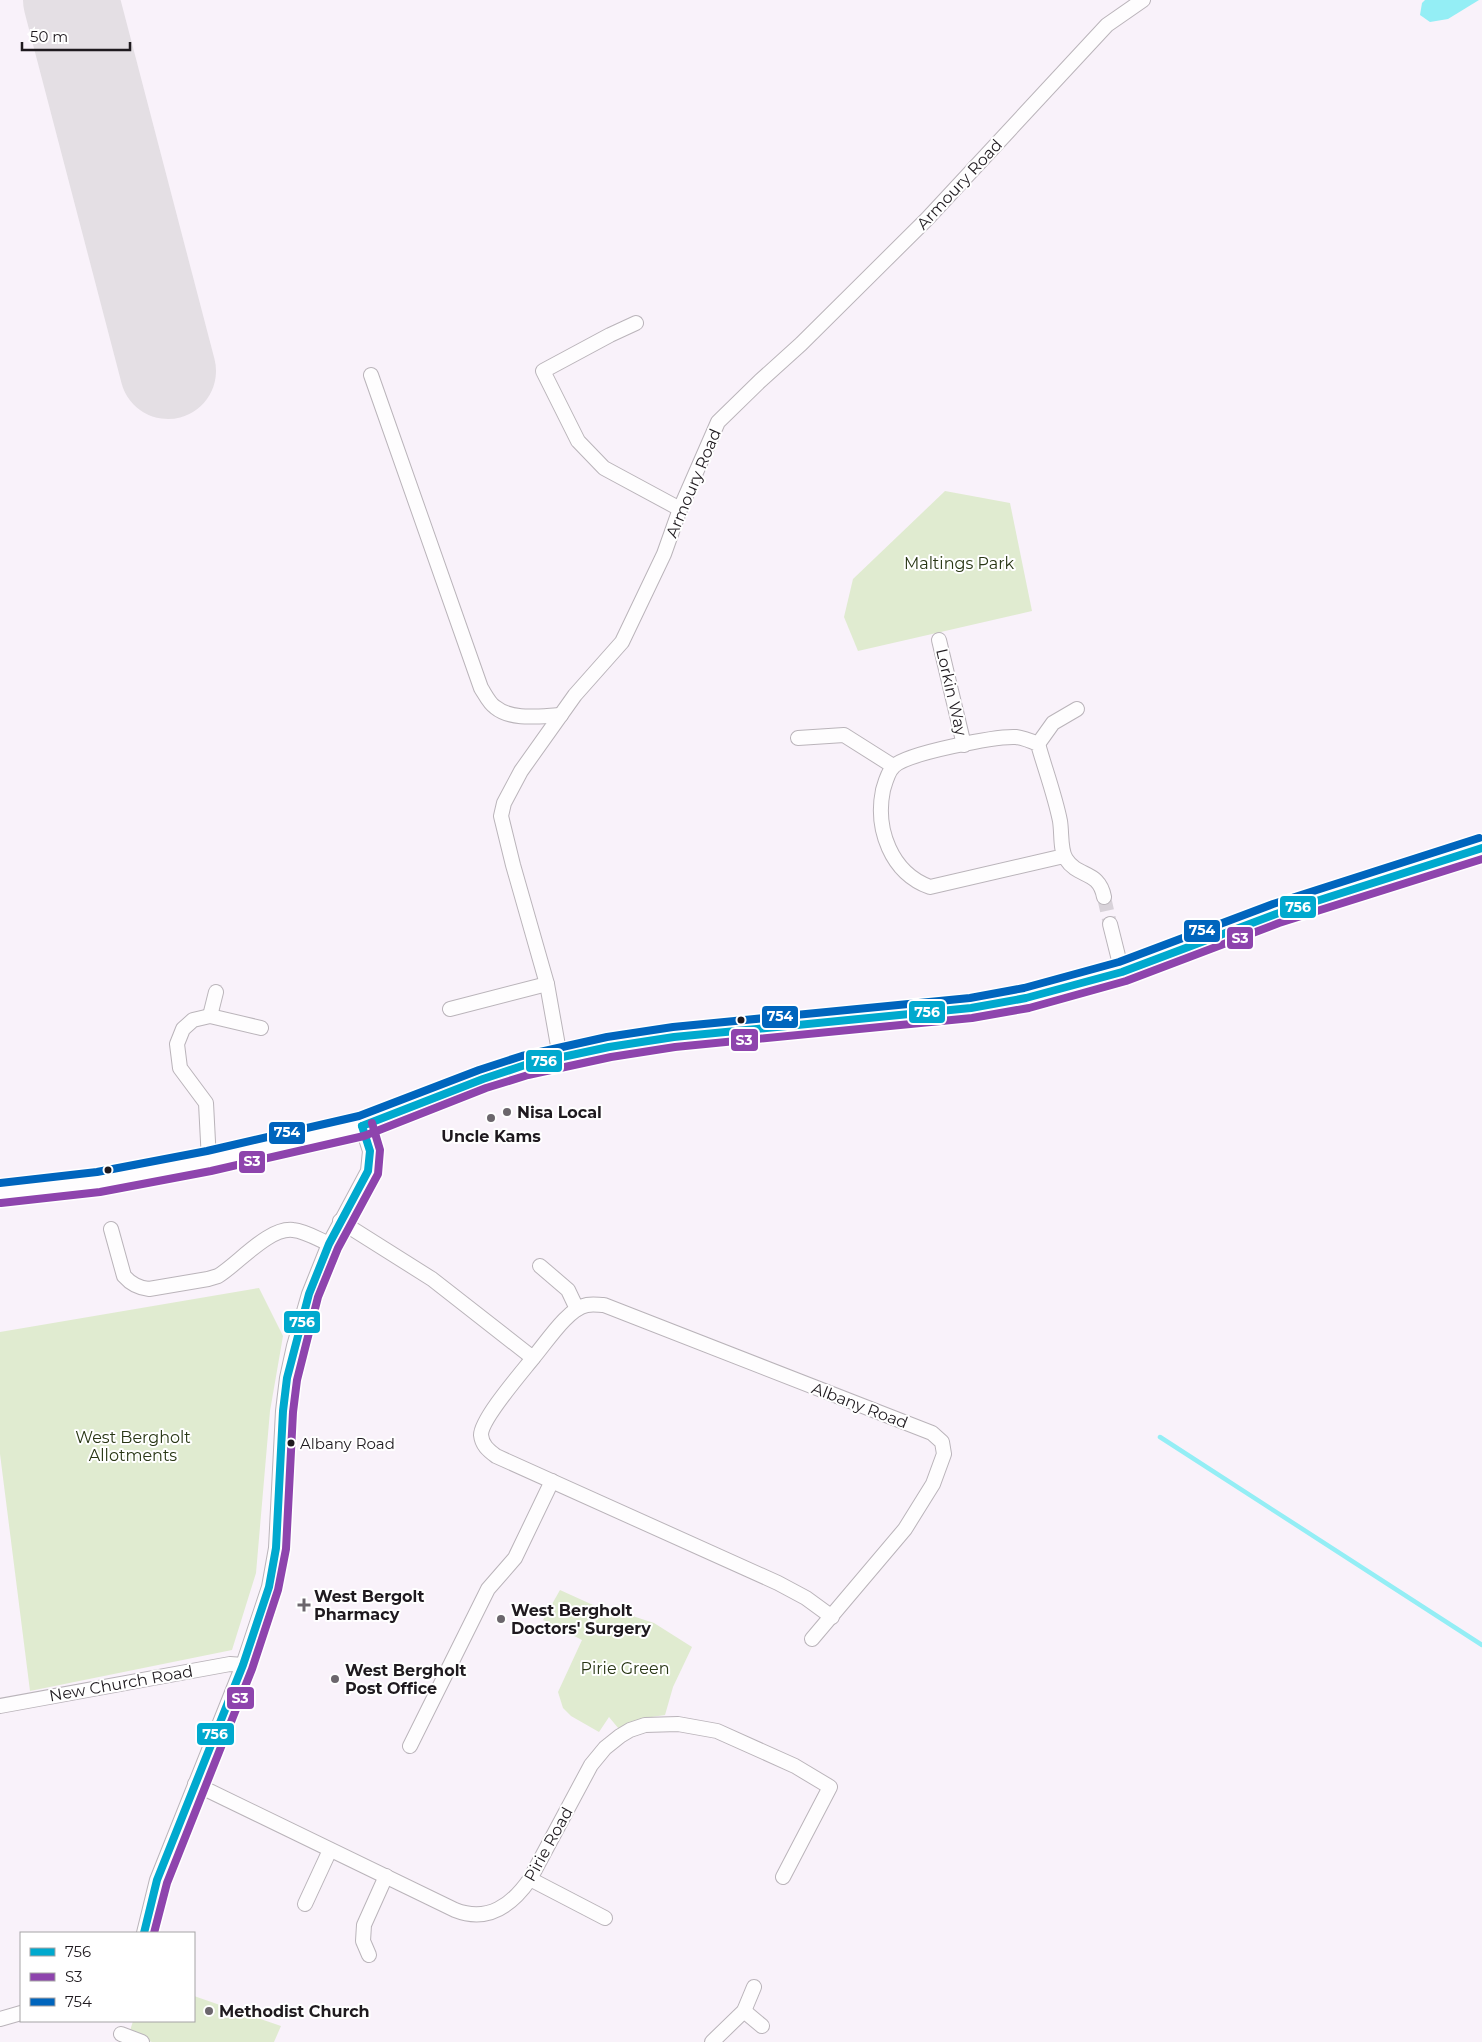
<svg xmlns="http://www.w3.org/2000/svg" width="1482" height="2042" viewBox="0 0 1482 2042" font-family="Montserrat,sans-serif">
  <rect width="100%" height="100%" fill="#f9f2fa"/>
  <g fill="#e0ebd0">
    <polygon points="945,491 1010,503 1032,611 858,651 844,617 853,579"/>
    <polygon points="259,1288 283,1336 270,1411 256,1573 232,1650 30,1691 0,1454 0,1332"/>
    <polygon points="560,1590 593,1605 608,1608 654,1623 692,1647 673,1687 665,1715 645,1718 619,1729 609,1717 599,1732 571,1716 563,1708 558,1692 582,1640 543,1620"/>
    <polygon points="194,1996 281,2026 274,2042 152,2042 129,2034 133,2021 194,2021"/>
  </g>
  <polygon fill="#94eef5" points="1425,0 1479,0 1448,19 1430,22 1420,15 1422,3"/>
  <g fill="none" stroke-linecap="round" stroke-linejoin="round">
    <polyline stroke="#94eef5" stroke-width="4.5" points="1160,1437 1482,1645"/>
    <polyline stroke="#e4dfe4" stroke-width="96" points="71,0 168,371"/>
    <polyline stroke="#d8d2d9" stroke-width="14" stroke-dasharray="14 7" stroke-linecap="butt" points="1104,897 1110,924"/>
    <g stroke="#bab4ba" stroke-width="16">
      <g id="minor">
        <polyline points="636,323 610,335 543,371 578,441 604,468 680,509"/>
        <path d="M371,375L481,688C485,694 489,703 495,707C512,721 540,716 561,715"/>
        <polyline points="939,640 964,745"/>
        <polyline points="798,738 844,735 893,766"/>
        <polyline points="1038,744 1053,723 1077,709"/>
        <path d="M1064,856L930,887C891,873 875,829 883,790C885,783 888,771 894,766C908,753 996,736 1016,737C1024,738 1031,741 1038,744C1045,769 1055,796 1060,821C1062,833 1060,850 1066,859C1078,878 1099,870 1104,897"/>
        <polyline points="1110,924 1122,972"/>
        <polyline points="450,1009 547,984"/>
        <polyline points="210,1016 216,992"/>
        <polyline points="560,1057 547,984 513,865 501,816 504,803 521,771 575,695 622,642 664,554 680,509 718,422 760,381 801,344 927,219 1107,25 1143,0"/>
        <polyline points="209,1161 206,1103 180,1068 177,1044 183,1029 193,1020 210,1016 261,1028"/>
        <path d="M340,1221L432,1279L533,1358C546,1343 568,1308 587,1305C593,1304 599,1305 604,1305L932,1433L942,1442L944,1454L933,1484L905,1529L812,1639"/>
        <path d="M111,1229L124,1276C131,1284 138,1288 149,1289L208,1279L218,1276C239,1263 269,1227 293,1230C305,1231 318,1239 329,1244"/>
        <polyline points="540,1266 568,1290 577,1309"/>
        <path d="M533,1358C522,1372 481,1419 481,1435C482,1445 488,1450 496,1456L778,1583L806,1598L832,1617"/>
        <polyline points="0,1706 230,1664 243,1665"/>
        <polyline points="410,1746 488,1589 515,1558 552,1481"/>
        <path d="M195,1784L455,1910C488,1923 512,1905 530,1879L591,1765L605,1748L620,1736L630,1730L645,1725L678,1724L717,1731L795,1766L830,1787L783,1877"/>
        <polyline points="530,1879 605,1918"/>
        <polyline points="305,1904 330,1850"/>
        <polyline points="144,1933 157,1880 243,1665 269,1587 276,1548 283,1411 287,1378 294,1346 309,1294 329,1244 368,1171 370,1151 362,1126"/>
        <polyline points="369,1955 363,1941 364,1925 386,1876"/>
        <polyline points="744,2011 762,2026"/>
        <polyline points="0,2019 21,2013"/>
        <polyline points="121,2034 142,2042"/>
        <polyline points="712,2042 744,2011 754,1987"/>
      </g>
    </g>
    <g stroke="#bab4ba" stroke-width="20">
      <polyline id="major" points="0,1193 98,1182 209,1161 362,1126 483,1079 525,1065 609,1047 674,1037 971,1008 1026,998 1122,972 1276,914 1482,848"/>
    </g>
    <use href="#minor" stroke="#fefdfe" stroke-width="14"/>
    <use href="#major" stroke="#fefdfe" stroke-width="18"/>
    <g stroke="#fff" stroke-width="11">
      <g id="bus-1">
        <polyline points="362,1126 483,1079 525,1065 609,1047 674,1037 971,1008 1026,998 1122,972 1276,914 1482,848"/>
        <polyline points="144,1933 157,1880 243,1665 269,1587 276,1548 283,1411 287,1378 309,1294 329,1244 368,1171 370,1151 362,1126"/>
      </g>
    </g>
    <g stroke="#fff" stroke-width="11">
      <g id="bus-2">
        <polyline points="1,1203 100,1192 211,1171 364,1136 486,1088 528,1075 611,1057 675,1047 972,1018 1029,1008 1126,981 1279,923 1482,859"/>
        <polyline points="154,1933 167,1883 252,1669 278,1590 286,1549 293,1412 297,1380 318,1297 338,1248 378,1174 380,1150 372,1123"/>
      </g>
    </g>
    <g stroke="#fff" stroke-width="11">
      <polyline id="bus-3" points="0,1183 97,1172 207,1151 359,1116 479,1070 522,1056 607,1037 673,1027 970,998 1024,988 1119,962 1273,904 1479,838"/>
    </g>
    <use href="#bus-1" stroke="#00a9ce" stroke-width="8"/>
    <use href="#bus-2" stroke="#8e44ad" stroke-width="8"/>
    <use href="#bus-3" stroke="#0065bd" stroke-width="8"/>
  </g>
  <g fill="#1f1a1f" stroke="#fff" stroke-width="2">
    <circle cx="741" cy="1020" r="4.5"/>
    <circle cx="108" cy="1170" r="4.5"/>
    <circle cx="291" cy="1443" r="4.5"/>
  </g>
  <g fill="#6b666c" stroke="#fff" stroke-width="2">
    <circle cx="507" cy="1112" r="5"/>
    <circle cx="491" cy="1118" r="5"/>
    <path d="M301.5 1597.5h5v5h5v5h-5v5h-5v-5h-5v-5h5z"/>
    <circle cx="501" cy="1619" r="5"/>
    <circle cx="335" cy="1679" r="5"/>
    <circle cx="209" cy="2011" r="5"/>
  </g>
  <g text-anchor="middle" stroke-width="4" stroke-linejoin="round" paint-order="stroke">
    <g font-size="15" fill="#1f1a1f" stroke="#fff" text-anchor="start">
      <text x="300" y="1449">Albany Road</text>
    </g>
    <g font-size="16" fill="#1f1a1f" stroke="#fff">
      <text transform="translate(959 184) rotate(-47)" y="6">Armoury Road</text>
      <text transform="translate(693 483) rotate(-67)" y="6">Armoury Road</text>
      <text transform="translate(952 692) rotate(77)" y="6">Lorkin Way</text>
      <text transform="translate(860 1405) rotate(21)" y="6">Albany Road</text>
      <text transform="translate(121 1683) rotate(-10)" y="6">New Church Road</text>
      <text transform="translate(548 1844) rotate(-61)" y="6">Pirie Road</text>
    </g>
    <g font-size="16" fill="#283614" stroke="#fff">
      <text x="959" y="569">Maltings Park</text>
      <text x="133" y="1443">West Bergholt<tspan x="133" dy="18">Allotments</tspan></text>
      <text x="625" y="1674">Pirie Green</text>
    </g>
    <g font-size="16" font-weight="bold" fill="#1f1a1f" stroke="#fff" text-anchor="start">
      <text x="517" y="1118">Nisa Local</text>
      <text x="491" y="1142" text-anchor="middle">Uncle Kams</text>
      <text x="314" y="1602">West Bergolt<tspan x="314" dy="18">Pharmacy</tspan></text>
      <text x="511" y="1616">West Bergholt<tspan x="511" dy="18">Doctors' Surgery</tspan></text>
      <text x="345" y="1676">West Bergholt<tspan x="345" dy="18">Post Office</tspan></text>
      <text x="219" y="2017">Methodist Church</text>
    </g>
  </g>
  <g stroke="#fff" stroke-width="2">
    <rect x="1279" y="895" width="38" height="24" rx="5" fill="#00a9ce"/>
    <rect x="1183" y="919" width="38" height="24" rx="5" fill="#0065bd"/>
    <rect x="1226" y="926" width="28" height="24" rx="5" fill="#8e44ad"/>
    <rect x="908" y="1000" width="38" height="24" rx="5" fill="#00a9ce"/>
    <rect x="761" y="1005" width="38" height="24" rx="5" fill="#0065bd"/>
    <rect x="730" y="1028" width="29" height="24" rx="5" fill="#8e44ad"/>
    <rect x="525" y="1049" width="38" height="24" rx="5" fill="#00a9ce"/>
    <rect x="268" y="1121" width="38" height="24" rx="5" fill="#0065bd"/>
    <rect x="238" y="1150" width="28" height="24" rx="5" fill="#8e44ad"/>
    <rect x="283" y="1310" width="38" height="24" rx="5" fill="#00a9ce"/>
    <rect x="226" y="1686" width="29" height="24" rx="5" fill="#8e44ad"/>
    <rect x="196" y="1722" width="39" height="24" rx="5" fill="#00a9ce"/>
  </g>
  <g font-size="14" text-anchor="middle" font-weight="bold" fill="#fff">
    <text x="1298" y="912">756</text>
    <text x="1202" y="935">754</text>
    <text x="1240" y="943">S3</text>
    <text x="927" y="1017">756</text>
    <text x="780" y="1021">754</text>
    <text x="744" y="1045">S3</text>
    <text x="544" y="1066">756</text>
    <text x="287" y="1137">754</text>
    <text x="252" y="1166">S3</text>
    <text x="302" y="1327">756</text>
    <text x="240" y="1703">S3</text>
    <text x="215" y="1739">756</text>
  </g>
  <rect x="20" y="1932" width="175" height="90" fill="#ffffff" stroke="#a5a3a5"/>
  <rect x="30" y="1948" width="25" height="8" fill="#00a9ce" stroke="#a5a3a5"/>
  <text x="65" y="1957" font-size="15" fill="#1f1a1f">756</text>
  <rect x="30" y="1973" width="25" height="8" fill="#8e44ad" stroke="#a5a3a5"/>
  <text x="65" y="1982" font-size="15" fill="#1f1a1f">S3</text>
  <rect x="30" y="1998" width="25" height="8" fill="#0065bd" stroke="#a5a3a5"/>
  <text x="65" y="2007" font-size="15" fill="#1f1a1f">754</text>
  <path d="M22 42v8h108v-8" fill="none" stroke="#1f1a1f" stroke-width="2.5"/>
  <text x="30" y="42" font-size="15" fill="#1f1a1f" stroke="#ffffff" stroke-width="4" paint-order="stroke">50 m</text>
</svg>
